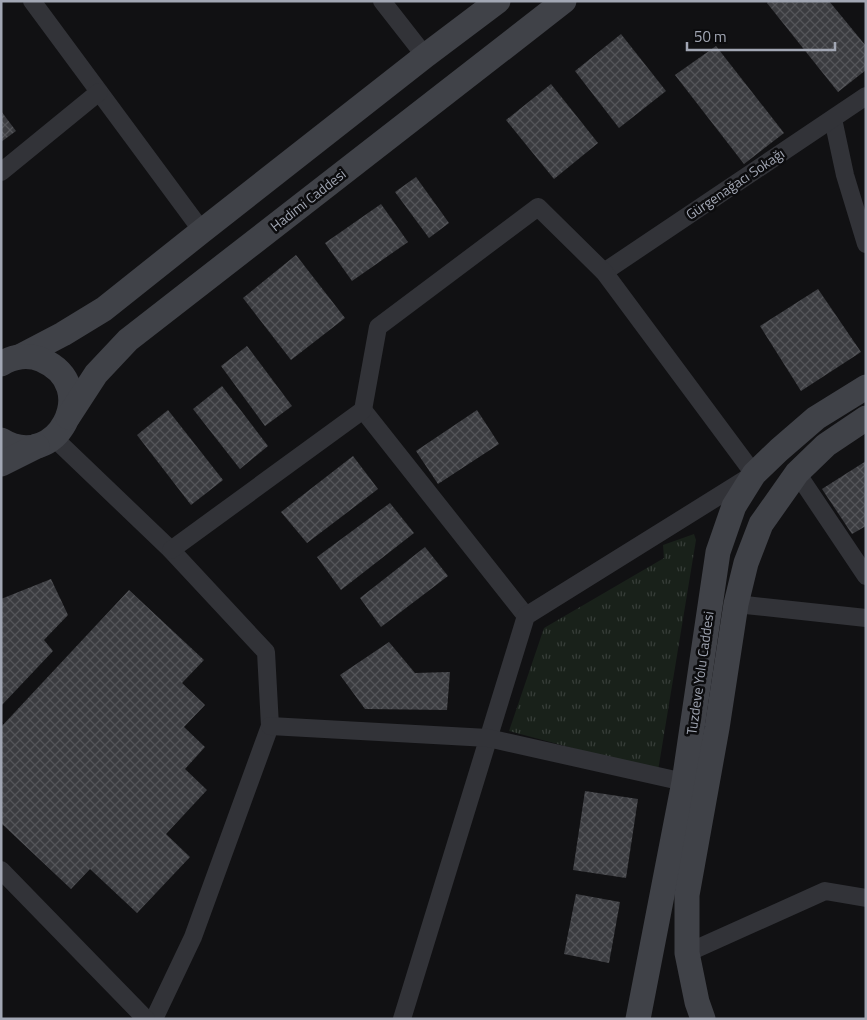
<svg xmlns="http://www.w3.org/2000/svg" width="867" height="1020" viewBox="0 0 867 1020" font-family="'Titillium Web',sans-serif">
  <defs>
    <pattern id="grass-tufts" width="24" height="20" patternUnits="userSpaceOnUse" patternTransform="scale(1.25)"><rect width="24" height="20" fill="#19211a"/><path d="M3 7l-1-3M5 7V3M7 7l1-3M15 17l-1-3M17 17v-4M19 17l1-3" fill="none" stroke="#373e39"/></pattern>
    <pattern id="building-cross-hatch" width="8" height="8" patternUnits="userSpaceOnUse" patternTransform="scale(1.25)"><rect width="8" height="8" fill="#3b3c40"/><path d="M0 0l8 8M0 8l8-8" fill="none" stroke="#545559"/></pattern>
  </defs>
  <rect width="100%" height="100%" fill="#111113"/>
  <polygon fill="url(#grass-tufts)" points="694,534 696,540 658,771 509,731 544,628 664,558 663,545"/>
  <g fill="url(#building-cross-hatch)">
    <polygon points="769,1 829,1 866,46 866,70 838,92 767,3"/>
    <polygon points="621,34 666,91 619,128 575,71"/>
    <polygon points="716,46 784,133 744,164 675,75"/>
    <polygon points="551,84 598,143 554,179 506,120"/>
    <polygon points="1,111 16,131 1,142"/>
    <polygon points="416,177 449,223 429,238 395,192"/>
    <polygon points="381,204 408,242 352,281 325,243"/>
    <polygon points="296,255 345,318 291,360 243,298"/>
    <polygon points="818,289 861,352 801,391 760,326"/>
    <polygon points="247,346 292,406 265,426 221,366"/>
    <polygon points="222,386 268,446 240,469 193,409"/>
    <polygon points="168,410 223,480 191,505 137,435"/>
    <polygon points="477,410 499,444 438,484 416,451"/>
    <polygon points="353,456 378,489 307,543 281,512"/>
    <polygon points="866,461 866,526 852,534 822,489"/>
    <polygon points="390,503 414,533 341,590 317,557"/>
    <polygon points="425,547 448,576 381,627 360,598"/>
    <polygon points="51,579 68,615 44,640 53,651 1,706 1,599"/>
    <polygon points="129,590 204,660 182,683 205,705 184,727 205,747 185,769 207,790 166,834 190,857 137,913 90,869 71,889 1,823 1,727"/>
    <polygon points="389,642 415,673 450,672 447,710 365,709 340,675"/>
    <polygon points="585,791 638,799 626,878 573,870"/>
    <polygon points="576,894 620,902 609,963 564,954"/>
  </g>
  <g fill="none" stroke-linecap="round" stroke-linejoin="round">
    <g stroke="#323338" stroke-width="18">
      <polyline points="32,1 202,231"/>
      <polyline points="382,1 425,56"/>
      <polyline points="833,119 845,175 866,244"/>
      <polyline points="1,172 99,92"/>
      <polyline points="604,272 866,96"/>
      <polyline points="363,410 526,616"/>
      <polyline points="53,437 171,550 266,652 270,726 193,937 154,1019"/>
      <polyline points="797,473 866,576"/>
      <polyline points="171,550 363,410 378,327 538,207 604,272 754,474 526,616 402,1019"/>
      <polyline points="736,604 866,618"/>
      <polyline points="270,726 488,738 684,782"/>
      <polyline points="1,870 146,1019"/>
      <polyline points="687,953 825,891 866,898"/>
    </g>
    <g stroke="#404248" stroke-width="25">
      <polyline points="21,356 63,334 104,309 202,231 425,56 498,1"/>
      <path d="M1,364C13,356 29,354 42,360C103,386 56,474 1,440"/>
      <polyline points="68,417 96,374 128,340 564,1"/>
      <polyline points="1,464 37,446"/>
      <polyline points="638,1019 684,782 718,552 734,506 754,474 779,450 816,418 866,387"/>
      <polyline points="703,1019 697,1002 687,953 687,895 717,728 736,604 746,563 761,524 797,473 826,445 866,418"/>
    </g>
  </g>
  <g text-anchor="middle" stroke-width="5" stroke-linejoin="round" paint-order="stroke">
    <g font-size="14" fill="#a2a7b4" stroke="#0c0c0e">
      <text transform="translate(735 184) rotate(-34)" y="5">Gürgenağacı Sokağı</text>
      <text transform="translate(308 200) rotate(-38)" y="5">Hadimi Caddesi</text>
      <text transform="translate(700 673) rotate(-82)" y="5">Tuzdeve Yolu Caddesi</text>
    </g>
  </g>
  <rect width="867" height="1020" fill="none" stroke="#a2a7b4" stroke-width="5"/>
  <path d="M687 42v8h148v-8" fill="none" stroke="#a2a7b4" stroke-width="2.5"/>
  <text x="694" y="42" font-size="15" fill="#a2a7b4" stroke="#0c0c0e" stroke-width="4" paint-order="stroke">50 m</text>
</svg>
